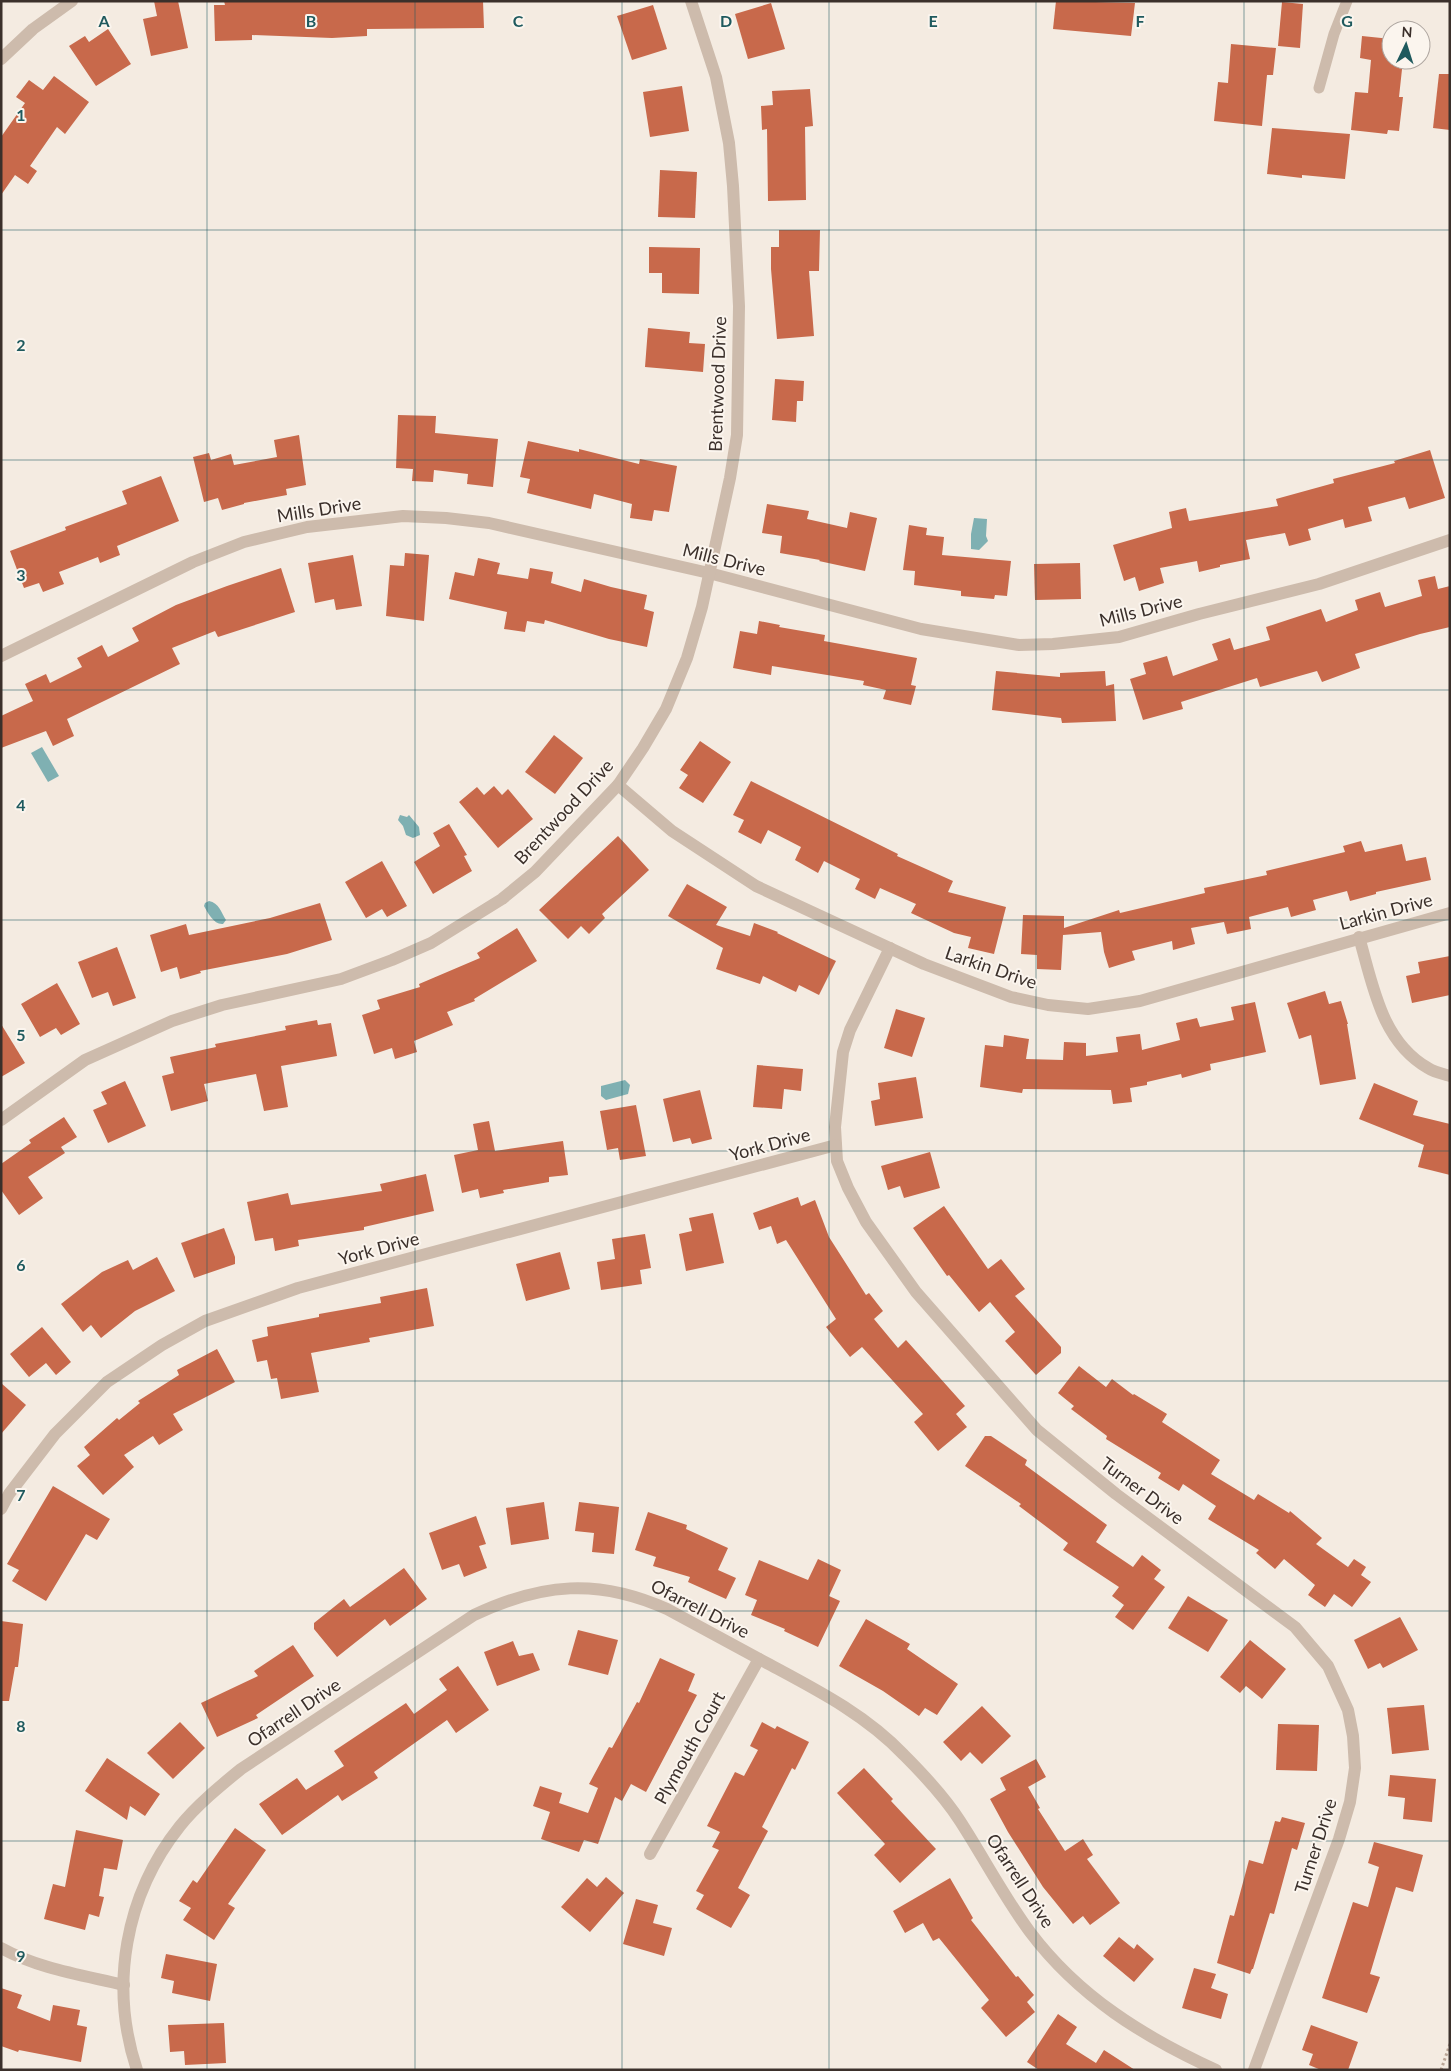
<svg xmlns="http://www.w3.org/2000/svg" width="1451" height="2071" viewBox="0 0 1451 2071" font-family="Lato,sans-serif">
  <rect width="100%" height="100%" fill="#f4ebe1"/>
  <g fill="#7fb0b2">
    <polygon points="974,518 987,519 986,536 988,541 979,550 971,549 971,534"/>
    <polygon points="42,747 59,776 48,782 31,753"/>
    <polygon points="400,815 407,817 409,815 419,827 420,835 413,838 406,835 403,826 398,820"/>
    <path d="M209,901C219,903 221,912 226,920L223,924C214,925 208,913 204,906L205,903Z"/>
    <polygon points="625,1080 630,1085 628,1094 606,1100 601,1096 601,1086"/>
  </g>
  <g fill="#c8694b">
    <polygon points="154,1 178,1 188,48 151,56 143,19 157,16"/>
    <polygon points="224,1 483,1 484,28 367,29 367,36 332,38 252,35 252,40 215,41 214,5 225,5"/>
    <polygon points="1056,1 1135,3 1131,36 1053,29"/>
    <polygon points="1282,2 1303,4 1300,48 1278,46"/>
    <polygon points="771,3 785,49 748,59 735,14"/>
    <polygon points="653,5 667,49 632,60 617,16"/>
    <polygon points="108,29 131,64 96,86 69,46 85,36 89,42"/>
    <polygon points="1362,36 1391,39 1391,60 1403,60 1399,97 1403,97 1399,131 1388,130 1387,134 1351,130 1355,92 1368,93 1371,60 1360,58"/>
    <polygon points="1231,44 1276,48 1273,75 1267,75 1262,126 1214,121 1218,82 1228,83"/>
    <polygon points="1439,74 1450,74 1450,130 1433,128"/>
    <polygon points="54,76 89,102 65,134 57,127 30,166 37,171 28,184 15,175 1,195 1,137 25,103 16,97 29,80 43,90"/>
    <polygon points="682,86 689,131 650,137 643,92"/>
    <polygon points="810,89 813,126 805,127 806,200 768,201 767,129 762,130 761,106 773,105 772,91"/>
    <polygon points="1272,128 1350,134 1345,179 1302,175 1302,178 1267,174"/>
    <polygon points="660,170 697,172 695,218 658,217"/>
    <polygon points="779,230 820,230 819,271 809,271 814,336 777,339 771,269 771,247 779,247"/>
    <polygon points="649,247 700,248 699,294 662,293 662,273 649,273"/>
    <polygon points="648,328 690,332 689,343 705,344 703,372 645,367"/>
    <polygon points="775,379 804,381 803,401 797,401 796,422 772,420"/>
    <polygon points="398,415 436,416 435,433 498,439 493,487 467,484 468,474 434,470 433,482 412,481 413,469 396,468"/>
    <polygon points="299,435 306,485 286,489 287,495 244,503 244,504 222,510 218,498 204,502 193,457 209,453 211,460 231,454 234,465 277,457 274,440"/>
    <polygon points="528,441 579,452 579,449 639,464 640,459 677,466 669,512 654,510 652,521 630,518 632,504 594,494 591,509 527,493 530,479 520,477"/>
    <polygon points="1430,450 1445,498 1409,509 1405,497 1368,507 1372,521 1345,528 1343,519 1308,529 1311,540 1289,546 1285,533 1246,540 1250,559 1220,565 1220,567 1199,572 1197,561 1160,568 1164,583 1139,591 1135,577 1124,581 1113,545 1172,528 1169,512 1186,508 1189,521 1278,506 1276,499 1334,483 1333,479 1395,463 1394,461"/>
    <polygon points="161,476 179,521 117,546 120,555 100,563 98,557 59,572 64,584 43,592 39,583 24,588 10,551 66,530 65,527 127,504 122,491"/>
    <polygon points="767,504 809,511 807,519 847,528 850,512 877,518 865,571 819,561 820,560 780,553 782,536 762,533"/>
    <polygon points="909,525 927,528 926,535 944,537 942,555 1011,561 1007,596 995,595 994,599 961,596 961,591 914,585 915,571 903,570"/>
    <polygon points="405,553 429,555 424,621 386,616 390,565 404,566"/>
    <polygon points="353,555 362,606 336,610 334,599 315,603 308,563"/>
    <polygon points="478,558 500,563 497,574 528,579 530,568 553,572 551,583 581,592 584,579 611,587 647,595 644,609 654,612 647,647 609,639 545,620 544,624 527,621 525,632 504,629 507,612 449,599 455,572 474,576"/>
    <polygon points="1080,563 1081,599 1035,600 1034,564"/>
    <polygon points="281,568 295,612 218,637 215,631 172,648 180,664 67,719 74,736 53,746 46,731 1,748 1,716 33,701 25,684 46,674 50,683 82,667 77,658 102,645 108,657 139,641 132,628 176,605 227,586"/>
    <polygon points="1435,576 1438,589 1450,586 1450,627 1420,634 1355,654 1360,668 1322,682 1317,671 1260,687 1257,678 1181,702 1183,709 1143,720 1130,679 1146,674 1143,663 1167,656 1173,676 1218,660 1212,644 1230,638 1234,650 1270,640 1266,627 1321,609 1326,622 1358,610 1355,600 1380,592 1385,607 1422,596 1418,580"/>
    <polygon points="759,621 780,625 779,627 825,635 824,641 917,658 911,685 916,686 911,705 883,699 886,690 863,685 864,681 772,666 771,675 733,668 740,631 757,634"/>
    <polygon points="996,671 1060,677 1060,673 1105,671 1106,686 1114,684 1116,721 1062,723 1061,718 992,710"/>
    <polygon points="554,735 583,758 555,794 525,772"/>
    <polygon points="700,741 731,762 703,803 679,788 688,775 680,770"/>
    <polygon points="751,781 898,854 897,856 953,881 948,892 1006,907 994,954 968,948 971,937 954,933 911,913 916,904 880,888 875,899 855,889 860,879 824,861 818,873 795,860 801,847 768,830 761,844 738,832 744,820 733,815"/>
    <polygon points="494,786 502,795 508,789 533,819 498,848 459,802 477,787 484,795"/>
    <polygon points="449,824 467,855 464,856 472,871 433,894 414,862 440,846 433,833"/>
    <polygon points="618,836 649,870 602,914 605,918 589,934 581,926 568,939 539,910"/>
    <polygon points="1361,841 1365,852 1402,844 1406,861 1426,857 1431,880 1376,892 1376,894 1350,901 1347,891 1313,900 1316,910 1291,917 1288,907 1249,917 1251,929 1227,934 1224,922 1191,928 1195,944 1173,950 1172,941 1132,951 1135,960 1109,968 1104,952 1101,932 1063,935 1061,970 1037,969 1037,955 1021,954 1023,915 1064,916 1064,928 1119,910 1120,913 1205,893 1204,888 1267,875 1266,871 1345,852 1343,846"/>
    <polygon points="382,861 407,906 387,917 382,909 366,918 345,882"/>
    <polygon points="687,884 727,907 716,925 750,936 754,923 778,932 777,933 836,961 819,995 799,985 796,992 763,976 760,984 716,969 723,948 668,916"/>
    <polygon points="320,903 332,940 287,954 200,971 201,973 180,979 177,967 161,972 150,935 186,924 189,935 270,918"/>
    <polygon points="517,928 537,961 474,999 475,1001 447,1012 453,1025 414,1041 417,1052 395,1059 392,1048 374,1054 362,1015 380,1009 377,1000 420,987 419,984 480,958 477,953"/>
    <polygon points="117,947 136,998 113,1006 108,992 92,998 78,962"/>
    <polygon points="1450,956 1450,995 1412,1003 1406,976 1420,973 1418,962"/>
    <polygon points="57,983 80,1024 61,1035 56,1028 40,1037 21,1004"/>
    <polygon points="1325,991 1329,1004 1341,1001 1348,1024 1347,1024 1356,1079 1320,1085 1311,1035 1299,1039 1287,1003"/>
    <polygon points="1255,1002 1266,1052 1210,1064 1211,1070 1182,1078 1181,1074 1147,1082 1147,1085 1130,1088 1132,1102 1113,1104 1111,1090 1023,1089 1022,1093 980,1087 985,1045 1003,1047 1004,1035 1029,1039 1026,1059 1063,1060 1064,1042 1086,1043 1086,1056 1118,1052 1116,1037 1140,1034 1142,1050 1180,1040 1176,1023 1197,1018 1200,1027 1234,1020 1231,1007"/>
    <polygon points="896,1009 925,1018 912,1057 884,1048"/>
    <polygon points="317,1020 318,1025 331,1023 337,1056 281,1066 288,1107 264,1111 256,1074 204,1084 208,1101 171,1111 162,1076 174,1073 170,1057 216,1047 215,1044 286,1030 285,1026"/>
    <polygon points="1,1024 25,1063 1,1077"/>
    <polygon points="757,1065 803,1069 801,1091 784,1089 782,1109 753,1107"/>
    <polygon points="916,1077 923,1118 875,1126 871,1101 880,1099 878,1083"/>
    <polygon points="125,1081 146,1126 108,1143 93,1110 107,1104 101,1092"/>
    <polygon points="1374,1083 1418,1101 1413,1115 1450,1124 1450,1175 1418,1167 1424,1145 1359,1119"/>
    <polygon points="700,1090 712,1139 692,1144 690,1138 673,1142 663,1099"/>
    <polygon points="636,1105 646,1156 620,1160 618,1148 607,1150 600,1111"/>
    <polygon points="64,1117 77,1137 61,1147 65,1153 28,1177 43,1198 19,1215 1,1190 1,1164 31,1143 29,1140"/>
    <polygon points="489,1121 495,1151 563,1141 568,1175 549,1177 549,1182 503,1190 504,1193 480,1198 478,1189 462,1193 454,1155 478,1150 473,1124"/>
    <polygon points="930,1152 940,1188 904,1198 900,1186 888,1190 881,1166"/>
    <polygon points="426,1174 434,1211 364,1227 364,1230 298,1240 299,1246 275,1251 273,1238 255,1241 247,1202 288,1193 291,1205 382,1191 380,1184"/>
    <polygon points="798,1197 801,1206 815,1200 829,1237 866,1295 869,1293 883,1311 874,1319 898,1348 906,1340 965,1406 956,1414 967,1427 938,1451 914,1422 923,1414 862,1347 850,1357 826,1327 836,1319 786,1240 777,1244 771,1226 759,1230 753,1213"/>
    <polygon points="944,1206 988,1269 1001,1259 1025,1289 1015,1296 1061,1347 1061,1353 1036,1375 1005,1341 1015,1332 990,1302 979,1312 949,1275 947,1276 913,1228"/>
    <polygon points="713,1213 724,1263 686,1271 679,1234 692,1231 689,1218"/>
    <polygon points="224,1228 235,1257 235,1264 194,1278 181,1243"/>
    <polygon points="645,1234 651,1268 640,1270 642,1284 601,1290 597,1262 615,1259 612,1239"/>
    <polygon points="560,1252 570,1289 526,1301 516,1264"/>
    <polygon points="157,1257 175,1291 135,1311 101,1338 91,1325 83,1332 61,1304 102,1272 128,1260 133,1270"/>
    <polygon points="427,1288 434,1326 369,1338 370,1342 311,1353 319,1392 281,1399 277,1378 271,1379 267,1360 257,1362 252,1340 268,1336 267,1327 319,1317 319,1314 381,1303 380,1297"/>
    <polygon points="42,1327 71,1362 56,1375 46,1363 29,1377 10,1354"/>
    <polygon points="217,1349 235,1382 173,1414 183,1430 159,1445 153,1436 124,1455 134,1467 103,1495 77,1466 90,1455 84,1447 117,1418 119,1420 140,1403 138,1401 179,1375 177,1370"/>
    <polygon points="1079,1366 1106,1387 1112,1379 1133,1395 1134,1394 1167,1414 1162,1422 1220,1460 1211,1474 1254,1500 1258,1494 1289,1513 1290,1511 1322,1538 1316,1544 1348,1567 1354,1559 1366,1567 1361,1575 1371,1582 1352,1607 1334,1594 1325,1607 1308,1595 1315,1585 1284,1559 1275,1569 1256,1553 1259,1550 1208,1519 1216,1506 1183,1484 1179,1491 1158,1478 1161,1473 1106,1439 1107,1436 1071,1409 1074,1406 1058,1393"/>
    <polygon points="1,1383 26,1405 1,1434"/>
    <polygon points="985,1436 991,1436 1027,1460 1025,1465 1107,1525 1096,1542 1133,1567 1142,1555 1161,1570 1154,1579 1165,1587 1133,1630 1115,1617 1124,1605 1112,1596 1119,1587 1063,1550 1068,1543 1019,1506 1021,1504 965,1466"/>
    <polygon points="53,1486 110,1519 97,1540 86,1534 46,1601 12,1581 19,1570 7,1564"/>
    <polygon points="544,1502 549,1539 511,1545 506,1508"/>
    <polygon points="579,1502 619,1507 614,1554 592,1552 594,1533 575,1531"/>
    <polygon points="648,1512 687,1525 686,1529 728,1548 718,1570 736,1578 726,1599 688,1582 690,1577 653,1566 656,1557 635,1550"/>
    <polygon points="476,1516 486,1544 479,1546 487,1568 464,1577 459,1564 442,1570 429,1533"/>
    <polygon points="818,1559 841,1570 829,1596 840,1601 818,1647 784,1631 785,1629 751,1615 757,1600 745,1595 759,1560 808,1580"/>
    <polygon points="404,1568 427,1599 390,1626 385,1619 337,1657 314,1629 314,1623 344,1599 350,1607"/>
    <polygon points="1188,1596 1228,1620 1208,1652 1168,1628"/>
    <polygon points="1400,1617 1418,1650 1383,1668 1380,1663 1368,1669 1354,1640"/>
    <polygon points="866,1619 910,1644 907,1649 958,1684 937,1715 925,1708 919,1716 883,1691 839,1666"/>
    <polygon points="1,1621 23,1624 18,1667 15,1667 9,1701 1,1701"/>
    <polygon points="578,1630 618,1640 608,1675 568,1665"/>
    <polygon points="1250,1640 1286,1669 1262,1699 1246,1686 1240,1693 1220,1677"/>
    <polygon points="513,1641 519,1656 533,1653 540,1670 497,1686 484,1652"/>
    <polygon points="293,1645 314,1676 256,1715 258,1718 217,1737 201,1703 258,1676 254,1671"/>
    <polygon points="660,1658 695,1674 688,1691 697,1695 646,1792 631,1784 622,1801 615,1797 598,1844 584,1840 579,1852 541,1839 550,1812 533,1806 540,1786 562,1793 559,1803 588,1813 598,1788 589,1784 609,1747 612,1748 637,1702 639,1703"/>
    <polygon points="458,1666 489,1710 456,1733 447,1720 374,1772 378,1778 342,1801 338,1795 282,1835 259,1804 297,1778 306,1790 344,1766 334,1751 406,1703 414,1714 447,1690 439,1679"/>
    <polygon points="1424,1705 1429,1750 1392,1754 1387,1708"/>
    <polygon points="982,1706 1011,1736 982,1764 970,1752 961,1761 943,1742"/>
    <polygon points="180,1722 205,1748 173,1779 147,1753"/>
    <polygon points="762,1722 775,1729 777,1726 809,1742 795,1770 792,1768 762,1827 768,1831 738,1888 750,1895 731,1928 696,1909 704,1895 696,1891 719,1850 712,1847 720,1832 707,1826 735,1772 744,1776 758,1750 750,1746"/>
    <polygon points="1278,1724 1319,1725 1317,1771 1276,1770"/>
    <polygon points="107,1758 160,1794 145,1816 130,1806 127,1820 85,1791"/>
    <polygon points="1036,1759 1046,1777 1028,1787 1040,1808 1038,1809 1065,1851 1083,1839 1093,1855 1087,1859 1120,1903 1090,1925 1083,1916 1073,1924 1043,1887 1008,1832 990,1799 1006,1790 1000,1778"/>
    <polygon points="864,1768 893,1799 891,1801 936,1849 900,1883 874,1855 885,1844 837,1793"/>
    <polygon points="1390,1775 1436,1779 1432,1822 1403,1819 1405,1798 1388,1796"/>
    <polygon points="1282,1817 1305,1823 1297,1850 1292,1848 1274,1914 1270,1913 1253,1969 1252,1969 1250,1974 1217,1963 1230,1915 1234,1916 1249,1860 1263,1864 1275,1821 1280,1822"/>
    <polygon points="235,1828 266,1850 228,1904 235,1908 214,1940 183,1920 191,1908 179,1901 193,1880 197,1883"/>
    <polygon points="76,1830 123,1840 117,1870 104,1868 99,1896 104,1897 99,1917 89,1914 85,1930 44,1919 53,1884 65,1887"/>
    <polygon points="1374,1842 1423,1855 1413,1892 1396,1887 1370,1974 1380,1977 1367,2013 1322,1998 1353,1902 1368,1907 1379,1867 1368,1863"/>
    <polygon points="606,1877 624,1893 590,1932 561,1907 587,1878 597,1887"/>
    <polygon points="950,1878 973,1918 971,1920 1016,1977 1018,1976 1034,1995 1027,2002 1035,2012 1006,2037 981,2008 989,2000 939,1938 933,1941 923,1923 905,1933 893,1911"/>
    <polygon points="636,1899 658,1905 653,1923 672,1928 664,1956 623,1944"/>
    <polygon points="1119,1937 1134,1949 1137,1944 1154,1959 1134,1982 1103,1956"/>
    <polygon points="166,1954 217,1964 210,2001 172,1993 174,1981 161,1978"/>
    <polygon points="1194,1968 1216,1974 1211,1988 1228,1994 1221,2019 1182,2008"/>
    <polygon points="1,1988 22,1995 17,2008 50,2021 53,2005 80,2010 77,2025 87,2027 81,2062 19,2050 18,2052 1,2046"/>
    <polygon points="1058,2014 1077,2027 1066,2044 1096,2063 1104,2050 1135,2070 1039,2070 1027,2062"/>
    <polygon points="224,2023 226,2063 185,2065 184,2051 170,2052 168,2025"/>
    <polygon points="1311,2025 1358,2042 1348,2070 1321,2070 1309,2065 1313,2054 1302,2050"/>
  </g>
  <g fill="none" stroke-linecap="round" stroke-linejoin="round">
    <polyline stroke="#b9a596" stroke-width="3" stroke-dasharray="2.5 2.5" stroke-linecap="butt" points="1441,2070 1450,2044"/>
    <polyline stroke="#cdbbac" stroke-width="11" points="1319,88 1334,34 1347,1"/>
    <g stroke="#cdbbac" stroke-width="12">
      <polyline points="1,656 193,562 244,542 307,527 403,516 446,518 489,523 709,573 921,629 1019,645 1053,644 1119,637 1199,614 1319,584 1450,540"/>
      <polyline points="618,785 672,831 756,886 924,964 1011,997 1048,1005 1088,1009 1140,1001 1450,913"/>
      <path d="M1359,937C1373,985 1381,1041 1428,1068C1434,1072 1443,1074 1450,1076"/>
      <polyline points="890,948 850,1030 843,1052 835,1127 837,1161 848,1188 866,1222 916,1292 1037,1430 1116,1494 1295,1627 1328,1666 1348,1710 1353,1736 1355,1768 1350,1802 1339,1839 1254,2070"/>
      <polyline points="1,1120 85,1060 172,1021 222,1005 341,979 392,960 431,943 502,899 535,872 618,785 643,748 666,709 687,658 702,607 730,478 737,435 739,306 733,186 729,143 716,77 691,1"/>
      <polyline points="1,1509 9,1494 55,1434 107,1382 162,1345 205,1321 298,1288 836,1145"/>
      <polyline points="650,1854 759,1659"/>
      <path d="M1,1948C39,1969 82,1975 124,1985"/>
      <path d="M137,2070C109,1986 125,1895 180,1826C197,1805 219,1787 241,1769L474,1615C542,1583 598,1578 667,1609C699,1626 731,1644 763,1661C813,1688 864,1713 904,1755C924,1775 944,1796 960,1821C984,1858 1004,1897 1030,1932C1079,1997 1144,2037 1216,2070"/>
    </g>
    <polyline stroke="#cdbbac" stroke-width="12" points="1,59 33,29 72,1"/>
  </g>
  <path fill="none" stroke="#1f5a5e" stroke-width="1" stroke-opacity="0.55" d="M207,1V2070M415,1V2070M622,1V2070M829,1V2070M1036,1V2070M1244,1V2070M1,230H1450M1,460H1450M1,690H1450M1,920H1450M1,1151H1450M1,1381H1450M1,1611H1450M1,1841H1450"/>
  <g text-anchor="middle" stroke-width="4" stroke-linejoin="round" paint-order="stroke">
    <g font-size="18" fill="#3b302b" stroke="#fbf5ee">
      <text transform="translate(718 384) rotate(-88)" y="6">Brentwood Drive</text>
      <text transform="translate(319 510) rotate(-9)" y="6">Mills Drive</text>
      <text transform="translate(724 560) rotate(14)" y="6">Mills Drive</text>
      <text transform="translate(1141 611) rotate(-14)" y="6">Mills Drive</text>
      <text transform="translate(564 812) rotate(-47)" y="6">Brentwood Drive</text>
      <text transform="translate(1386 912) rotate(-15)" y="6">Larkin Drive</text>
      <text transform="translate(991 968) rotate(19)" y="6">Larkin Drive</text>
      <text transform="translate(770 1145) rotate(-15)" y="6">York Drive</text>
      <text transform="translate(379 1249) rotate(-15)" y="6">York Drive</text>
      <text transform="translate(1142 1491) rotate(37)" y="6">Turner Drive</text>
      <text transform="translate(700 1609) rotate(27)" y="6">Ofarrell Drive</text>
      <text transform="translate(294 1713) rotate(-34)" y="6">Ofarrell Drive</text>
      <text transform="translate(690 1748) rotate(-61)" y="6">Plymouth Court</text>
      <text transform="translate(1316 1846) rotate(-72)" y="6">Turner Drive</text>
      <text transform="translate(1020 1881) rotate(57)" y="6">Ofarrell Drive</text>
    </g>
  </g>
  <g font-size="16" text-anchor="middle" font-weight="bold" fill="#1f5a5e" stroke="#fbf5ee" stroke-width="4" stroke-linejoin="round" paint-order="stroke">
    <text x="104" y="27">A</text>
    <text x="311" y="27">B</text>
    <text x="518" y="27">C</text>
    <text x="726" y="27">D</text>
    <text x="933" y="27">E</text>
    <text x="1140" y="27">F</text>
    <text x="1347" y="27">G</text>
    <text x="21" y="121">1</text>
    <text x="21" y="351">2</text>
    <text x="21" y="581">3</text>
    <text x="21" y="811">4</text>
    <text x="21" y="1041">5</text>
    <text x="21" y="1271">6</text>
    <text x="21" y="1501">7</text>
    <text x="21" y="1732">8</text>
    <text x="21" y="1962">9</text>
  </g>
  <rect width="1451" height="2071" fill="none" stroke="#3b302b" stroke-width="5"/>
  <g transform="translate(1406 45) rotate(4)"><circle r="24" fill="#fbf5ee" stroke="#aea6a0"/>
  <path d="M0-4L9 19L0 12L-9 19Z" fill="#1f5a5e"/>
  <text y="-8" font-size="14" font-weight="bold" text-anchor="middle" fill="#3b302b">N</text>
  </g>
</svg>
